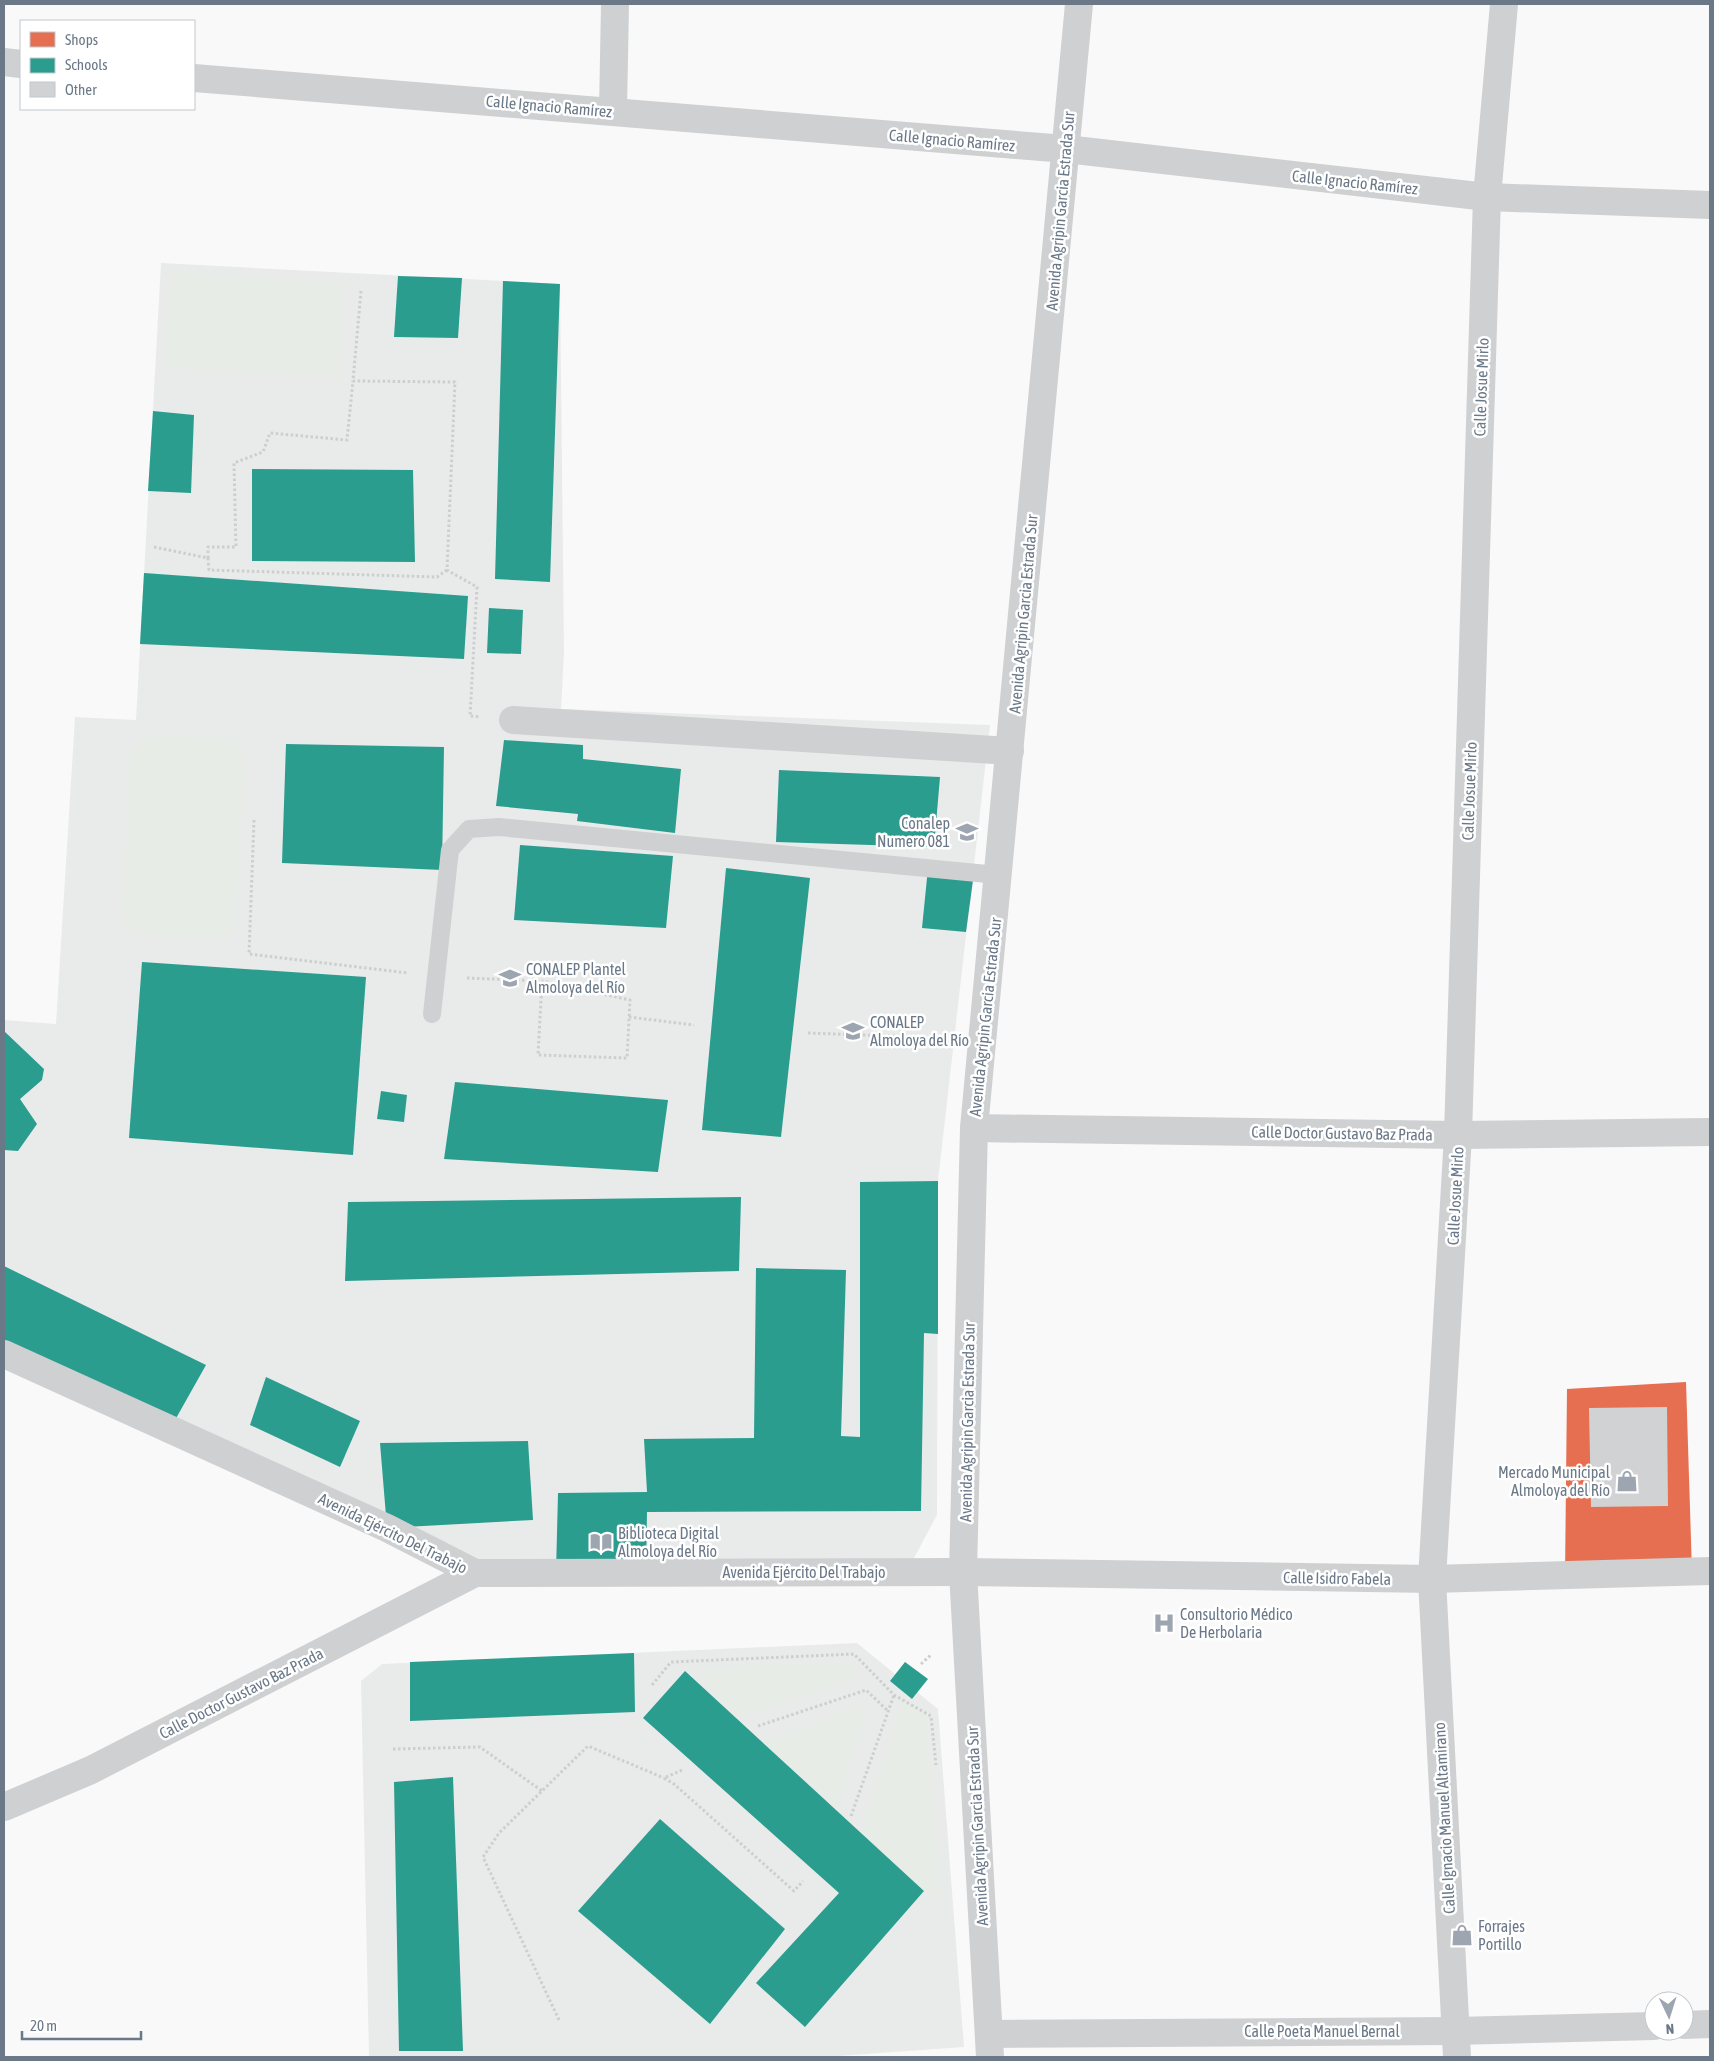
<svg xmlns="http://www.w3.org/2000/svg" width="1714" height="2061" viewBox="0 0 1714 2061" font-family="'Asap Condensed',sans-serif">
  <rect width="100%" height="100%" fill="#f9f9f9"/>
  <g fill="#e9ebeb">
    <polygon points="161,263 560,284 564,652 561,709 990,725 938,1181 937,1515 906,1573 475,1573 4,1354 4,1020 56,1024 75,717 136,720"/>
    <polygon points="857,1643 938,1709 964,2047 824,2057 369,2057 361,1681 382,1664"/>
  </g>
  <g fill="#e8ece7">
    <polygon points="169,273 343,282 340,377 164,369"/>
    <path d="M153,737L236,739C246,751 245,763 245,777L234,927L231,936L206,939L142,936L129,930L123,920L122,896L130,757C134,745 139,739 153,737Z"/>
    <polygon points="851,1661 861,1676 737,1718 694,1669"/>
    <polygon points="903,1701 927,1717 942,1901 924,1891 861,1833"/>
    <polygon points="862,1705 867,1713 836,1810 762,1742"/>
  </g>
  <polygon fill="#e76f51" points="1686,1382 1692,1572 1565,1576 1567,1389"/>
  <g fill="#2a9d8f">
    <polygon points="398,276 462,278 458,338 394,337"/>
    <polygon points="503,281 560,284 550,582 495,579"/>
    <polygon points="153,411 194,415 191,493 148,491"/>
    <polygon points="252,469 413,470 415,562 252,561"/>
    <polygon points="144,573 468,596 464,659 140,644"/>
    <polygon points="489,608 523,610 521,654 487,653"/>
    <polygon points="504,740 583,745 583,759 681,769 675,833 577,821 578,814 496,806"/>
    <polygon points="286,744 444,747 442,870 282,863"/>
    <polygon points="779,770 940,777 934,847 776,842"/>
    <polygon points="520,845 673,856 666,928 514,920"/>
    <polygon points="726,868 810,878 781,1137 702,1130"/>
    <polygon points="928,868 974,873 966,932 922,928"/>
    <polygon points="142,962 366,977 353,1155 129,1138"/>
    <polygon points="4,1031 44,1069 42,1080 20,1099 37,1124 18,1151 4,1150"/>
    <polygon points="455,1082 668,1100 658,1172 444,1159"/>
    <polygon points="381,1091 407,1095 404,1122 377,1119"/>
    <polygon points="938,1181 938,1334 924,1333 921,1511 647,1512 646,1572 556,1573 558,1493 647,1492 644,1439 754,1438 756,1268 846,1270 841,1436 860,1437 860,1182"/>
    <polygon points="741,1197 739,1271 345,1281 348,1202"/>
    <polygon points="4,1266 206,1365 170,1429 4,1354"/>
    <polygon points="266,1377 360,1421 340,1467 250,1425"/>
    <polygon points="528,1441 533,1520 387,1528 380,1443"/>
    <polygon points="634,1653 635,1712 410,1721 410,1662"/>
    <polygon points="905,1662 928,1679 912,1699 890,1681"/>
    <polygon points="685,1671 924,1891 805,2027 756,1983 839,1893 643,1718"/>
    <polygon points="453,1777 463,2051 399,2051 394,1782"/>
    <polygon points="660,1819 785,1929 710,2024 578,1911"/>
  </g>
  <polygon fill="#d0d2d3" points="1667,1407 1668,1506 1591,1507 1589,1408"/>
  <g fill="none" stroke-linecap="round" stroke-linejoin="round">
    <g stroke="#cdcece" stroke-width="3" stroke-dasharray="2.5 2.5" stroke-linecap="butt">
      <polyline points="361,291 353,381 455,382 447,570 477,587 470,716 480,717"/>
      <polyline points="154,547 208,558 209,570 437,577 447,570"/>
      <polyline points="208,558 208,547 236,547 234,463 263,452 270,433 347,440 353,381"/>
      <polyline points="254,820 249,954 408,973"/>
      <polyline points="467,978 542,981 538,1055 627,1058 630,1000 542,981"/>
      <polyline points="629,1017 694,1025"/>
      <polyline points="808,1033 947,1038"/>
      <polyline points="921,1664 932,1654"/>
      <polyline points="652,1685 671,1662 854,1654 894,1695 931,1716 936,1765"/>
      <polyline points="758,1726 866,1690 888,1711"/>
      <polyline points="393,1749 480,1747 542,1791"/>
      <polyline points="682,1770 664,1778 674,1784 794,1891 803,1881"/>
      <polyline points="851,1816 894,1695"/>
      <polyline points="559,2020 483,1857 499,1833 588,1746 664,1778"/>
    </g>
    <polyline stroke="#cfd0d2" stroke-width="18" points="432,1014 450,850 469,829 499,827 998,875"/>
    <g stroke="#cfd0d2" stroke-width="28">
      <polyline points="4,62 21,64"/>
      <polyline points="194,78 1066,149 1487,197 1710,205"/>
      <polyline points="613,111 615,4"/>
      <polyline points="513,720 1010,751"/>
      <polyline points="974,1128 1458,1135 1710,1132"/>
      <polyline points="4,1354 387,1528 475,1573 963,1572 1432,1579 1710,1571"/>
      <polyline points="4,1807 91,1770 475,1573"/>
      <polyline points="1684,2025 1710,2024"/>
      <polyline points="989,2034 1454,2031 1654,2026"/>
      <polyline points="990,2057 963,1572 974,1128 1079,4"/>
      <polyline points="1457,2057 1432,1579 1458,1135 1487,197 1504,4"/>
    </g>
  </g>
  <defs>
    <g id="school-bare" transform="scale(1.725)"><path d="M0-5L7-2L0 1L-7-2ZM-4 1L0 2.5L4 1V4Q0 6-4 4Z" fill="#9ca5b0" stroke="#fff" stroke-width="2.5" paint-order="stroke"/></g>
    <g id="shop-bare" transform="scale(1.725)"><path d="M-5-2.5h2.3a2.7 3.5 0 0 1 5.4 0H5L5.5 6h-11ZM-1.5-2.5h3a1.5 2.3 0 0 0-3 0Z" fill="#9ca5b0" stroke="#fff" stroke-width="2.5" paint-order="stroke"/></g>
    <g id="library-bare" transform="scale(1.725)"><path d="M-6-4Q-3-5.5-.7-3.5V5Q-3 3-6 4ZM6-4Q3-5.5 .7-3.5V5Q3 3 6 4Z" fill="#9ca5b0" stroke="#fff" stroke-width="2.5" paint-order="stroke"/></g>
    <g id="hospital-bare" transform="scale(1.725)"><path d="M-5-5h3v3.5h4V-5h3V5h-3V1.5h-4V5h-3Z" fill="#9ca5b0" stroke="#fff" stroke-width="2.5" paint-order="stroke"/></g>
  </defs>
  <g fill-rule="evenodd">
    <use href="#school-bare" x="967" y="832"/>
    <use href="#school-bare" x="510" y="978"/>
    <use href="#school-bare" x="853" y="1031"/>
    <use href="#shop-bare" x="1627" y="1481"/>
    <use href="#library-bare" x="601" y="1542"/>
    <use href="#hospital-bare" x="1164" y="1623"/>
    <use href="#shop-bare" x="1462" y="1935"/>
  </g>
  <g text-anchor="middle" stroke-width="5" stroke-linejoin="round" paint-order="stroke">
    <g font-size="16" fill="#6a7888" stroke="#fff">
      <text transform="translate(549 106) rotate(5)" y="6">Calle Ignacio Ramírez</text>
      <text transform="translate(952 140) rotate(5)" y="6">Calle Ignacio Ramírez</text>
      <text transform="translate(1355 182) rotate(6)" y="6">Calle Ignacio Ramírez</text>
      <text transform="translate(1060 211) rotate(-85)" y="6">Avenida Agripin Garcia Estrada Sur</text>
      <text transform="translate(1481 387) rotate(-88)" y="6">Calle Josue Mirlo</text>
      <text transform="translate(1023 614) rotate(-85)" y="6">Avenida Agripin Garcia Estrada Sur</text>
      <text transform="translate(1469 791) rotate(-88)" y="6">Calle Josue Mirlo</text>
      <text transform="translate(985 1017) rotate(-84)" y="6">Avenida Agripin Garcia Estrada Sur</text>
      <text transform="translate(1342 1133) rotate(1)" y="6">Calle Doctor Gustavo Baz Prada</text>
      <text transform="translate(1455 1196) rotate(-87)" y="6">Calle Josue Mirlo</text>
      <text transform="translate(967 1422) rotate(-89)" y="6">Avenida Agripin Garcia Estrada Sur</text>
      <text transform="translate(393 1533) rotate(26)" y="6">Avenida Ejército Del Trabajo</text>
      <text x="804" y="1578">Avenida Ejército Del Trabajo</text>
      <text transform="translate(1337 1578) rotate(1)" y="6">Calle Isidro Fabela</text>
      <text transform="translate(241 1693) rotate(-27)" y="6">Calle Doctor Gustavo Baz Prada</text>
      <text transform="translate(1444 1818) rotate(-93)" y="6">Calle Ignacio Manuel Altamirano</text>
      <text transform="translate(977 1826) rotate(-93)" y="6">Avenida Agripin Garcia Estrada Sur</text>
      <text x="1322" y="2037">Calle Poeta Manuel Bernal</text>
    </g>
    <g font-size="16" fill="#6a7888" stroke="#fff" text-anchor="start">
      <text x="950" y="829" text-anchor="end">Conalep<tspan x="950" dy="18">Numero 081</tspan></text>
      <text x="526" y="975">CONALEP Plantel<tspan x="526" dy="18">Almoloya del Río</tspan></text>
      <text x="870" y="1028">CONALEP<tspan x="870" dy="18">Almoloya del Río</tspan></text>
      <text x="1610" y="1478" text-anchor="end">Mercado Municipal<tspan x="1610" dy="18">Almoloya del Río</tspan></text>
      <text x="618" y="1539">Biblioteca Digital<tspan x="618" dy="18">Almoloya del Río</tspan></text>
      <text x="1180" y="1620">Consultorio Médico<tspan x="1180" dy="18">De Herbolaria</tspan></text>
      <text x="1478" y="1932">Forrajes<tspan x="1478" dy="18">Portillo</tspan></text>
    </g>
  </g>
  <rect width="1714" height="2061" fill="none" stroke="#6a7888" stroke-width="10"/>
  <rect x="20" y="20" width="175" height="90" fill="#ffffff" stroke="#c3c9cf"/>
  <rect x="30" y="32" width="25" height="15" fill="#e76f51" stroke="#c3c9cf"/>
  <text x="65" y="45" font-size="15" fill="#6a7888">Shops</text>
  <rect x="30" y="58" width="25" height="15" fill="#2a9d8f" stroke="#c3c9cf"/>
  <text x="65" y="70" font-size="15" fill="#6a7888">Schools</text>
  <rect x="30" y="82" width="25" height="15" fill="#d0d2d3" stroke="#c3c9cf"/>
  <text x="65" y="95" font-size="15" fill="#6a7888">Other</text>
  <g transform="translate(1669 2016) rotate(176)"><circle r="24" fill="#ffffff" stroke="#c3c9cf"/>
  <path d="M0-4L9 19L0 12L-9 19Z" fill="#9ca5b0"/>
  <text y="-8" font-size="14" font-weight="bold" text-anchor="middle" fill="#6a7888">N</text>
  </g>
  <path d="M22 2031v8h119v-8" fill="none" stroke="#6a7888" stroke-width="2.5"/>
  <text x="30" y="2031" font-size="15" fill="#6a7888" stroke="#ffffff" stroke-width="4" paint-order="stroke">20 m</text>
</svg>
